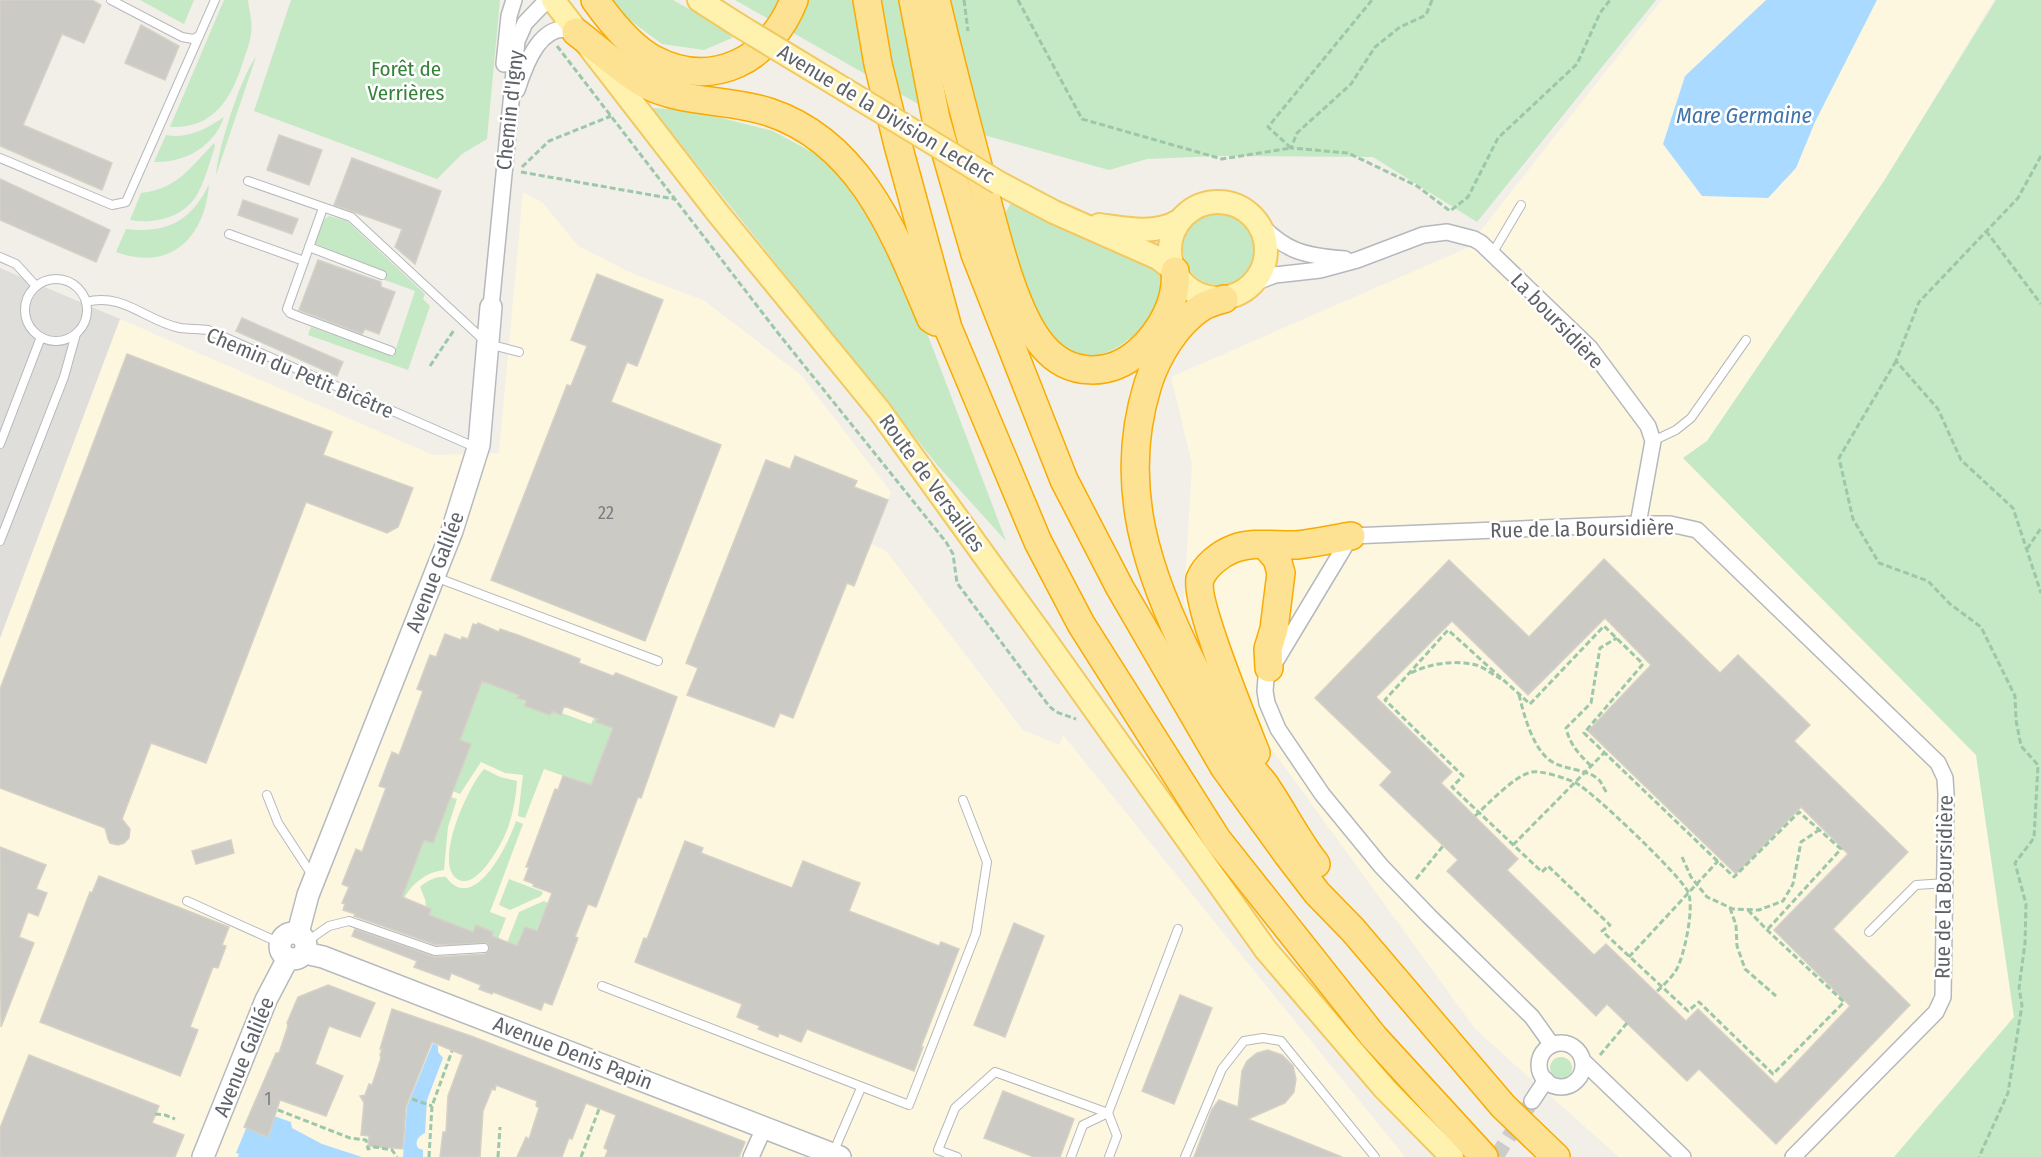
<svg xmlns="http://www.w3.org/2000/svg" width="2041" height="1157" viewBox="0 0 2041 1157" font-family="'Fira Sans Condensed',sans-serif">
  <rect width="100%" height="100%" fill="#f1efe8"/>
  <g fill="#fef7e0">
    <polygon points="1662,0 1994,0 1884,181 1707,441 1684,458 1976,755 2014,1017 1894,1157 1619,1157 1476,1030 1244,711 1184,602 1192,464 1171,377 1467,248"/>
    <polygon points="523,192 543,203 578,246 629,272 705,301 801,375 891,492 871,544 886,551 1023,730 1059,745 1063,735 1405,1157 0,1157 0,638 120,319 433,455 499,453"/>
  </g>
  <polygon fill="#e0deda" points="0,268 120,319 0,638"/>
  <g fill="#c5e8c5">
    <polygon points="140,0 194,0 184,24"/>
    <path d="M224,0H248C249,11 253,22 251,33C250,44 245,55 242,65C230,101 212,129 170,127Z"/>
    <polygon points="291,0 500,0 487,139 462,154 437,179 254,111"/>
    <polygon points="611,0 673,0 725,29 732,38 704,50 662,44 623,15"/>
    <polygon points="735,0 1656,0 1477,222 1373,157 1216,156 1147,159 1109,170 962,129"/>
    <polygon points="1996,0 2041,0 2041,1157 1894,1157 2014,1017 1976,755 1683,458 1707,441 1884,181"/>
    <path d="M256,57L216,175C217,151 241,76 256,57Z"/>
    <polygon points="652,108 689,110 773,131 821,157 846,180 880,234 916,304 1006,541 938,466"/>
    <path d="M224,117C214,147 184,163 154,162L166,135C189,139 206,129 224,117Z"/>
    <path d="M214,143L215,146C210,161 206,177 199,191C187,216 156,225 130,220L141,193C177,189 190,168 214,143Z"/>
    <path d="M209,184C205,238 170,272 116,252L126,229C166,234 192,221 209,184Z"/>
    <path d="M1012,201L1146,260C1155,268 1166,276 1164,290C1163,302 1152,316 1144,325C1112,359 1077,371 1045,328C1037,317 1033,302 1029,290C1020,266 1011,241 1003,217Z"/>
    <circle cx="1219" cy="249" r="36"/>
    <path d="M329,216L347,221L425,294L423,299L430,306L408,370L308,335L311,327L390,355L393,348H396L415,291L382,279L384,271L316,244C315,235 321,220 329,216Z"/>
    <polygon points="482,680 520,690 517,698 550,715 552,711 561,715 562,713 591,724 594,718 597,719 597,722 606,726 607,723 616,731 609,737 606,746 610,748 600,762 592,786 544,769 525,818 518,816 523,775 505,773 481,762 460,794 453,791 471,744 455,738"/>
    <path d="M484,769L500,777L517,781C516,798 513,814 507,830C502,844 475,894 456,878C434,860 469,785 484,769Z"/>
    <path d="M451,797L457,799L448,827L444,870C426,872 413,883 404,898H402L418,855L417,837L433,843Z"/>
    <path d="M516,821L523,824L490,912L506,918L484,975L476,972L493,932L476,925L473,932L429,915L431,909L426,907L425,899L420,887C427,881 436,876 446,877C474,916 509,843 516,821Z"/>
    <polygon points="509,879 543,892 541,896 510,910 499,905"/>
    <polygon points="544,901 548,903 536,931 525,927 519,939 524,942 499,963 519,912"/>
    <circle cx="1561" cy="1068" r="11"/>
  </g>
  <g fill="#aadaff">
    <polygon points="1766,0 1877,0 1815,122 1796,168 1768,198 1702,196 1663,144 1685,76"/>
    <path d="M433,1043L438,1046V1052L443,1058L427,1100L425,1133C419,1136 414,1141 418,1148L423,1150V1157H403L407,1107Z"/>
    <polygon points="254,1109 291,1122 292,1128 322,1144 362,1157 238,1157 239,1154 236,1153"/>
  </g>
  <g fill="#cccac5" stroke="#d6d1c6" stroke-width="1.5" fill-rule="evenodd">
    <polygon points="0,0 92,0 101,5 84,43 62,34 23,125 112,163 102,190 0,146"/>
    <polygon points="141,25 179,46 165,80 125,63"/>
    <polygon points="279,135 322,150 309,185 267,170"/>
    <polygon points="352,158 441,191 415,264 395,247 402,229 334,205"/>
    <polygon points="0,179 110,230 96,262 0,220"/>
    <polygon points="243,200 298,219 292,234 238,215"/>
    <polygon points="318,260 381,282 381,287 395,292 379,334 365,329 362,334 299,310"/>
    <polygon points="597,274 663,300 637,366 627,362 611,402 721,445 645,641 491,580 567,385 571,386 587,346 571,340"/>
    <polygon points="242,318 343,362 337,376 236,331"/>
    <polygon points="127,354 332,432 323,455 413,488 398,527 387,533 306,502 206,763 151,743 122,819 130,829 129,838 124,843 118,845 110,843 108,839 105,828 0,788 0,689"/>
    <polygon points="795,456 857,481 854,487 888,500 854,586 847,583 793,718 780,713 774,727 687,695 698,668 686,663 766,460 790,469"/>
    <path d="M1604,559L1720,673L1738,655L1810,725L1794,741L1908,852L1833,929L1910,1005L1776,1144L1699,1069L1687,1081L1607,1004L1596,1016L1447,871L1458,860L1380,785L1392,772L1315,698L1449,560L1529,637ZM1605,618L1651,665L1588,731L1736,874L1801,807L1848,854L1774,930L1850,1006L1776,1084L1698,1009L1686,1021L1606,944L1594,955L1507,870L1518,859L1441,783L1452,772L1376,697L1452,621L1528,695Z"/>
    <path d="M478,623L499,632L500,629L518,635L580,659L579,663L613,676L616,673L677,697L641,798L638,797L596,907L588,904L575,937L578,938L552,1005L544,1002L541,1010L493,992L492,994L479,989L481,985L451,973L449,980L414,967L417,961L352,936L355,929L435,957L485,954L490,948L487,943L436,945L354,916L355,914L343,910L345,904L342,903L349,887L342,884L356,849L362,852L386,788L379,786L392,752L399,755L423,691L417,689L430,655L436,657L445,634L461,640L462,637L468,639L473,624L477,625ZM482,681L519,695L517,698L526,701L525,706L550,715L552,711L561,715L564,706L598,719L596,722L613,728L591,785L563,776L558,790L555,789L526,867H529L524,880L534,884L533,886L552,893L537,931L525,927L517,946L492,936L493,932L476,925L473,932L429,915L431,909L402,897L424,840L433,843L471,744L460,740Z"/>
    <polygon points="231,840 234,853 196,864 192,851"/>
    <polygon points="685,841 703,848 701,853 792,888 803,861 844,877 860,883 849,911 939,946 941,942 959,949 921,1047 923,1047 914,1071 807,1029 801,1042 779,1033 778,1037 758,1029 760,1026 737,1017 742,1004 635,962 644,938 647,939"/>
    <polygon points="0,847 46,865 36,889 47,893 38,916 28,912 19,937 34,943 1,1027"/>
    <polygon points="99,876 229,927 222,945 226,946 218,968 213,967 190,1027 198,1030 180,1076 40,1022 90,892 92,893"/>
    <polygon points="1014,923 1044,936 1005,1037 974,1025"/>
    <polygon points="328,985 375,1003 360,1037 329,1026 315,1064 343,1076 326,1116 280,1100 268,1137 244,1127 276,1053 279,1053 288,1026 287,1023 298,997"/>
    <polygon points="1180,995 1212,1008 1174,1104 1142,1091"/>
    <polygon points="392,1009 471,1036 745,1142 739,1157 605,1157 608,1150 604,1148 616,1115 586,1103 572,1139 569,1138 562,1157 517,1157 526,1137 529,1139 539,1108 536,1106 537,1101 496,1085 495,1090 492,1089 483,1111 480,1157 440,1157 443,1132 446,1132 448,1096 463,1055 432,1042 406,1107 403,1149 368,1146 369,1136 361,1135 364,1103 360,1096 365,1095 369,1084 372,1085 381,1058 380,1055 382,1049 380,1049"/>
    <polygon points="1268,1050 1282,1055 1293,1066 1296,1079 1294,1092 1285,1103 1248,1119 1342,1157 1194,1157 1212,1109 1219,1100 1238,1107 1242,1071 1247,1061 1257,1053"/>
    <polygon points="29,1055 159,1106 152,1123 184,1135 175,1157 0,1157 0,1128"/>
    <polygon points="1003,1091 1074,1119 1060,1157 1034,1157 984,1138"/>
  </g>
  <g fill="none" stroke-linecap="round" stroke-linejoin="round">
    <polyline stroke="#ccccc8" stroke-width="15" stroke-dasharray="15 8" stroke-linecap="butt" points="1496,1157 1532,1101"/>
    <g stroke="#b5b8bc" stroke-width="10">
      <g id="lane">
        <polyline points="111,0 182,37 193,39 199,36"/>
        <polyline points="0,158 112,205 126,202 215,0"/>
        <polyline points="248,181 351,217 488,344 519,352"/>
        <polyline points="323,208 287,309 290,313 300,317 391,351"/>
        <polyline points="229,234 304,261"/>
        <polyline points="309,247 382,275"/>
        <polyline points="1492,254 1521,205"/>
        <polyline points="0,257 16,264 36,286"/>
        <circle cx="56" cy="310" r="31"/>
        <path d="M86,302C123,292 146,321 180,328C189,329 199,329 208,330L477,448"/>
        <polyline points="1653,441 1676,430 1691,418 1746,340"/>
        <polyline points="0,444 41,337"/>
        <polyline points="0,541 64,377 76,334"/>
        <polyline points="435,577 658,661"/>
        <polyline points="267,795 278,823 312,875"/>
        <polyline points="187,901 280,943"/>
        <polyline points="1869,932 1916,885 1946,883"/>
        <polyline points="306,942 329,926 349,921 435,951 484,948"/>
        <polyline points="602,986 909,1105 976,933 987,862 963,800"/>
        <polyline points="833,1153 861,1088"/>
        <polyline points="957,1157 938,1150 955,1108 995,1072 1108,1113 1178,929"/>
        <polyline points="1071,1157 1083,1125 1108,1113 1117,1136 1109,1157"/>
        <polyline points="1185,1157 1222,1069 1244,1041 1263,1038 1281,1041 1375,1157"/>
      </g>
    </g>
    <g stroke="#b5b8bc" stroke-width="18">
      <g id="street">
        <polyline points="504,64 509,16 514,0"/>
        <path d="M517,90C525,65 542,17 576,32"/>
        <path d="M1255,219C1284,251 1303,256 1345,259"/>
        <polyline points="1254,283 1275,275 1320,270 1357,260 1423,235 1447,232 1474,239 1481,243 1590,348 1648,426 1653,441 1638,524"/>
        <polyline points="491,307 517,41 525,23 547,0"/>
        <circle cx="1561" cy="1065" r="22"/>
        <polyline points="1552,1045 1532,1017 1429,916 1381,866 1322,794 1278,729 1267,703 1265,691 1266,678 1269,668 1277,659 1351,536 1638,524 1670,524 1697,530 1938,763 1945,778 1946,794 1943,997 1936,1012 1793,1157"/>
        <polyline points="1584,1062 1683,1157"/>
        <polyline points="1532,1101 1546,1080"/>
        <polyline points="751,1157 760,1137"/>
      </g>
    </g>
    <g stroke="#b6babf" stroke-width="24">
      <g id="secondary">
        <circle cx="293" cy="946" r="13"/>
        <polyline points="298,933 308,895 452,531 479,445 491,307"/>
        <polyline points="305,953 323,957 840,1157"/>
        <polyline points="203,1157 266,1000 288,958"/>
      </g>
    </g>
    <g stroke="#f2c960" stroke-width="26">
      <g id="primary">
        <polyline points="553,0 717,212 879,410 1041,634 1266,950 1385,1089 1452,1157"/>
        <polyline points="699,0 738,25"/>
        <polyline points="999,183 1054,212 1158,258 1175,271"/>
        <circle cx="1218" cy="250" r="48"/>
        <path d="M1099,225C1127,229 1154,235 1179,221"/>
      </g>
    </g>
    <g stroke="#f9ab00" stroke-width="30">
      <g id="highway">
        <path d="M595,0C610,21 630,46 653,59C713,91 771,59 794,0"/>
        <polyline points="867,0 878,64 898,145 948,328 1038,542 1081,624 1217,839 1374,1037 1484,1157"/>
        <polyline points="913,0 936,119 975,254 1064,480 1120,588 1224,767 1287,854 1317,893 1353,930 1503,1106 1556,1157"/>
        <path d="M936,0C950,61 966,120 982,181C994,226 1013,312 1043,346C1069,377 1110,377 1139,351C1161,331 1178,301 1175,271"/>
        <path d="M576,32C596,47 624,73 645,84C679,103 731,99 769,112C862,143 896,237 931,319L936,322"/>
        <path d="M1224,299C1216,301 1209,303 1202,307C1176,324 1157,356 1148,384C1116,486 1148,576 1194,667C1212,702 1230,737 1253,770C1257,776 1263,781 1267,788C1284,813 1297,840 1316,864"/>
        <polyline points="1265,545 1277,559 1281,573 1274,629 1268,649 1269,668"/>
        <path d="M1256,753C1245,725 1194,601 1200,579C1205,566 1220,554 1233,549C1253,541 1276,546 1297,545C1315,543 1333,539 1351,536"/>
      </g>
    </g>
    <g stroke="#9cc7a9" stroke-width="3" stroke-dasharray="6 3" stroke-linecap="butt">
      <polyline points="964,0 968,31"/>
      <polyline points="1018,0 1082,119 1222,159 1291,148"/>
      <polyline points="1432,0 1426,15 1400,27 1375,47 1351,84 1297,133 1291,148 1348,153 1417,186 1450,211 1468,197 1498,138 1577,64 1600,13 1610,0"/>
      <polyline points="557,46 778,333 946,542 953,554 957,583 1049,706 1056,712 1076,719"/>
      <polyline points="1291,148 1268,127 1372,0"/>
      <polyline points="2041,156 2018,198 1919,302 1896,361 1938,409 1961,460 2013,508 2041,593"/>
      <polyline points="522,167 549,141 611,116"/>
      <polyline points="521,172 674,199"/>
      <polyline points="1986,231 2041,304"/>
      <polyline points="1896,361 1839,458 1853,519 1879,563 1928,581 1950,604 1981,627 2015,696 2016,720 2021,746 2038,765 2034,838 2015,863 2026,904 2025,943 2019,988 2022,1005 2008,1093 1979,1157"/>
      <polyline points="430,366 454,330"/>
      <polyline points="2027,549 2041,528"/>
      <path d="M1411,673C1430,663 1455,660 1476,665C1484,667 1493,675 1501,679"/>
      <path d="M1519,695C1524,715 1532,745 1548,759C1562,771 1589,768 1600,781C1602,784 1604,789 1607,793"/>
      <path d="M1591,766C1579,754 1570,745 1566,728L1591,703L1600,648L1617,638"/>
      <path d="M1475,816C1488,804 1515,775 1532,772C1541,770 1568,779 1576,783C1592,791 1682,877 1688,892C1695,906 1684,959 1675,972C1670,979 1663,986 1656,992"/>
      <polyline points="1513,845 1604,753"/>
      <polyline points="1682,857 1691,877 1707,897 1733,909 1759,910 1783,901 1793,884 1801,842 1819,830"/>
      <polyline points="1416,879 1443,846"/>
      <polyline points="1730,908 1736,925 1737,946 1745,969 1776,996"/>
      <polyline points="1748,910 1767,930 1844,1002 1773,1074 1699,1002 1688,1011 1602,931 1610,925 1548,866 1542,872 1452,787 1463,776 1385,700 1448,630 1530,704 1604,626 1643,664 1584,733 1734,877 1799,812 1841,849 1767,930"/>
      <polyline points="1629,957 1718,861"/>
      <polyline points="1600,1055 1627,1023"/>
      <polyline points="412,1099 432,1106"/>
      <polyline points="278,1110 350,1138 366,1140 368,1149 375,1147 392,1150 397,1157"/>
      <polyline points="155,1114 165,1115 175,1119"/>
      <polyline points="429,1157 432,1106 452,1051"/>
      <polyline points="498,1157 500,1127"/>
      <polyline points="581,1157 599,1109"/>
    </g>
    <use href="#lane" stroke="#fff" stroke-width="8"/>
    <use href="#street" stroke="#fff" stroke-width="15"/>
    <use href="#secondary" stroke="#fff" stroke-width="21"/>
    <use href="#primary" stroke="#fff2af" stroke-width="22"/>
    <use href="#highway" stroke="#fde293" stroke-width="27"/>
    <g stroke="#f2c960" stroke-width="26" stroke-linecap="butt">
      <polyline id="primary-bridge" points="738,25 999,183"/>
    </g>
    <use href="#primary-bridge" stroke="#fff2af" stroke-width="22"/>
  </g>
  <g text-anchor="middle" stroke-width="5" stroke-linejoin="round" paint-order="stroke">
    <g font-size="18" fill="#7a7d7f">
      <text x="606" y="519">22</text>
      <text x="268" y="1105">1</text>
    </g>
    <g font-size="21" fill="#348238" stroke="#fff">
      <text x="406" y="76">Forêt de<tspan x="406" dy="24">Verrières</tspan></text>
    </g>
    <g font-size="21" fill="#5f6368" stroke="#fff">
      <text transform="translate(510 110) rotate(-84)" y="7">Chemin d'Igny</text>
      <text transform="translate(886 114) rotate(31)" y="7">Avenue de la Division Leclerc</text>
      <text transform="translate(1557 321) rotate(46)" y="7">La boursidière</text>
      <text transform="translate(300 373) rotate(23)" y="7">Chemin du Petit Bicêtre</text>
      <text transform="translate(932 483) rotate(54)" y="7">Route de Versailles</text>
      <text transform="translate(1582 529) rotate(-1)" y="7">Rue de la Boursidière</text>
      <text transform="translate(435 572) rotate(-69)" y="7">Avenue Galilée</text>
      <text transform="translate(1944 887) rotate(-89)" y="7">Rue de la Boursidière</text>
      <text transform="translate(573 1053) rotate(21)" y="7">Avenue Denis Papin</text>
      <text transform="translate(244 1057) rotate(-68)" y="7">Avenue Galilée</text>
    </g>
    <g font-size="22" font-style="italic" fill="#4174aa" stroke="#fff">
      <text x="1744" y="123">Mare Germaine</text>
    </g>
  </g>
</svg>
